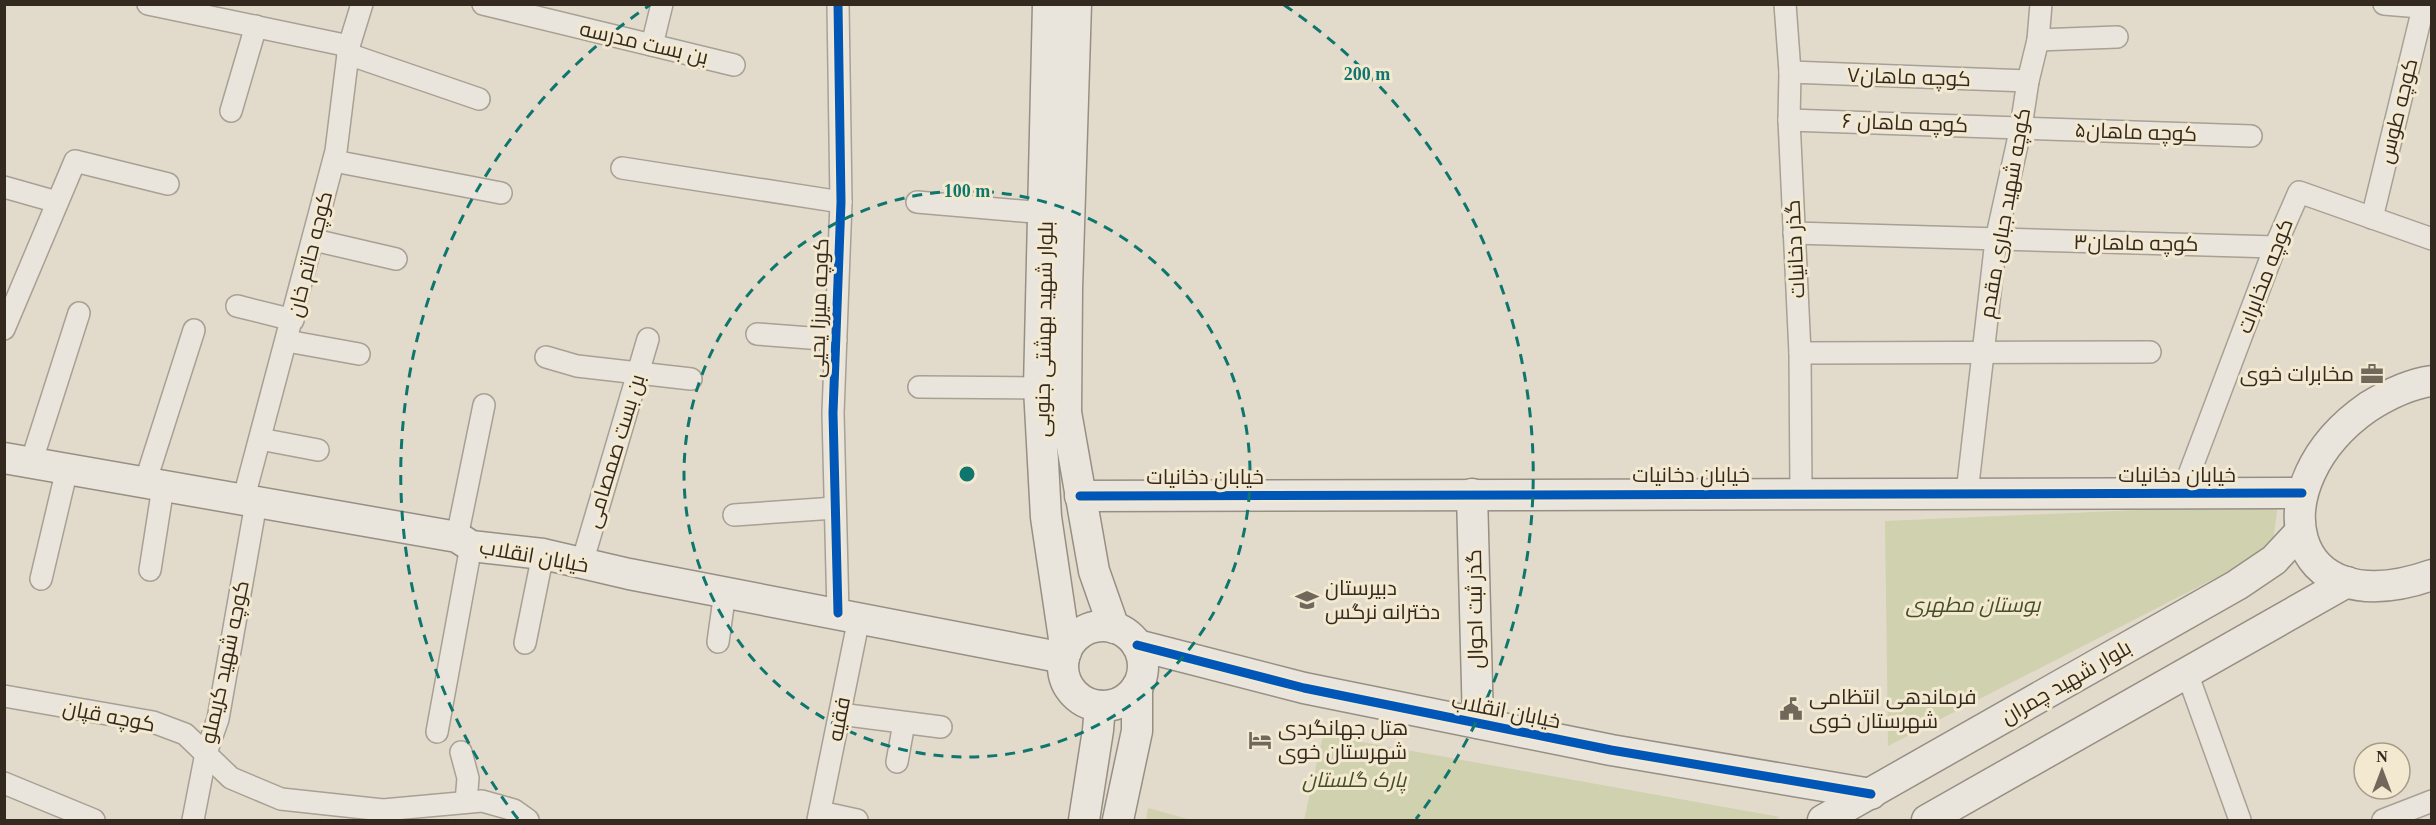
<svg xmlns="http://www.w3.org/2000/svg" width="2436" height="825" viewBox="0 0 2436 825" font-family="'Times New Roman',Cairo,serif">
  <rect width="100%" height="100%" fill="#e2dbcb"/>
  <g fill="#d0d1ae">
    <polygon points="2278,504 2272,549 1888,746 1885,521"/>
    <polygon points="1323,735 1780,817 1774,820 1304,820"/>
    <polygon points="1148,808 1191,820 1146,820"/>
  </g>
  <g fill="none" stroke-linecap="round" stroke-linejoin="round">
    <g stroke="#a7a094" stroke-width="24">
      <g id="street">
        <polyline points="148,4 349,46"/>
        <polyline points="483,4 734,65"/>
        <polyline points="838,4 841,202 833,413 838,613"/>
        <polyline points="1785,4 1790,72 1789,120 1800,353 1801,493"/>
        <polyline points="2384,4 2432,8"/>
        <polyline points="2038,40 2117,37"/>
        <polyline points="652,45 662,4"/>
        <polyline points="348,54 479,99"/>
        <polyline points="1790,72 2028,81"/>
        <polyline points="231,111 256,26"/>
        <polyline points="1789,120 2251,136"/>
        <polyline points="334,161 501,193"/>
        <polyline points="622,168 841,202"/>
        <polyline points="4,187 57,202"/>
        <polyline points="917,202 1045,213"/>
        <polyline points="2372,218 2424,4"/>
        <polyline points="1794,233 2275,247"/>
        <polyline points="314,240 396,259"/>
        <polyline points="237,306 293,320"/>
        <polyline points="4,329 75,161 168,184"/>
        <polyline points="757,334 836,340"/>
        <polyline points="287,341 359,354"/>
        <polyline points="1800,353 2150,352"/>
        <polyline points="546,357 577,366 691,379"/>
        <polyline points="919,387 1039,388"/>
        <polyline points="260,439 318,450"/>
        <polyline points="31,463 79,313"/>
        <polyline points="145,483 194,330"/>
        <polyline points="1967,493 1996,240 2021,127 2028,81 2038,40 2041,4"/>
        <polyline points="2182,493 2275,247 2299,192 2432,239"/>
        <polyline points="243,501 336,151 349,46 362,4"/>
        <polyline points="734,515 835,508"/>
        <polyline points="457,537 484,405"/>
        <polyline points="582,563 648,339"/>
        <polyline points="150,570 163,487"/>
        <polyline points="41,579 67,469"/>
        <polyline points="718,642 725,592"/>
        <polyline points="525,643 543,554"/>
        <polyline points="2187,673 2240,820"/>
        <polyline points="4,696 153,722 185,734 231,778 281,799 383,810 482,801 514,810 528,820"/>
        <polyline points="840,714 941,727"/>
        <polyline points="437,732 471,546"/>
        <polyline points="461,752 468,778 466,802"/>
        <polyline points="897,762 904,723"/>
        <polyline points="4,783 94,820"/>
        <polyline points="820,812 857,820"/>
        <polyline points="193,820 206,753 218,719 256,503"/>
        <polyline points="818,820 859,618"/>
        <polyline points="2383,820 2432,801"/>
      </g>
    </g>
    <g stroke="#968f84" stroke-width="33">
      <g id="secondary">
        <polyline points="1048,4 1039,388 1046,517 1066,652"/>
        <polyline points="1076,4 1067,289 1066,412 1094,571 1114,628"/>
        <path d="M2432,381C2409,384 2387,395 2368,407C2257,484 2284,627 2432,575"/>
        <polyline points="4,458 457,537 471,546 543,554 629,574 1064,658"/>
        <polyline points="1472,494 1478,723"/>
        <polyline points="1080,496 2302,493"/>
        <circle cx="1103" cy="666" r="40"/>
        <polyline points="1137,645 1304,688 1611,750 1871,794"/>
        <polyline points="1084,820 1098,730 1100,706"/>
        <polyline points="1118,820 1137,731 1137,687"/>
        <polyline points="1823,820 2237,585 2274,560 2300,532"/>
        <polyline points="1927,820 2347,582"/>
      </g>
    </g>
    <use href="#street" stroke="#eae5dc" stroke-width="21"/>
    <use href="#secondary" stroke="#eae5dc" stroke-width="30"/>
    <g stroke="#f3e9d1" stroke-width="13">
      <g id="cycleway">
        <polyline points="838,4 841,202 833,413 838,613"/>
        <polyline points="1080,496 2302,493"/>
        <polyline points="1137,645 1304,688 1611,750 1871,794"/>
      </g>
    </g>
    <use href="#cycleway" stroke="#0057b8" stroke-width="9"/>
  </g>
  <g fill="none" stroke="#0f766e" stroke-width="3" stroke-dasharray="10 8">
    <circle cx="967" cy="474" r="283"/>
    <path d="M518 819A566 566 0 0 1 650 5M1284 5A566 566 0 0 1 1416 819"/>
  </g>
  <defs>
    <g id="office-bare" transform="scale(1.8)"><path d="M-6-3h4V-5.5h4V-3h4V5H-6ZM-1-4.5V-3h2v-1.5ZM-6 0V1H6V0Z" fill="#71675b" stroke="#f3e9d1" stroke-width="2.5" paint-order="stroke"/></g>
    <g id="school-bare" transform="scale(1.8)"><path d="M0-5L7-2L0 1L-7-2ZM-4 1L0 2.5L4 1V4Q0 6-4 4Z" fill="#71675b" stroke="#f3e9d1" stroke-width="2.5" paint-order="stroke"/></g>
    <g id="civic-bare" transform="scale(1.8)"><path d="M-.6-6.5H3V-4.5H.6V-3L4-1V1h2V6H-6V1h2V-1L-.6-3ZM-1.2 2.5V6h2.4V2.5Z" fill="#71675b" stroke="#f3e9d1" stroke-width="2.5" paint-order="stroke"/></g>
    <g id="hotel-bare" transform="scale(1.8)"><path d="M-6-4.5h1.5V1H6V5H4.5V3h-9V5H-6ZM-4 0a1.8 1.8 0 1 1 3.6 0ZM.5 0V-2.5h3Q6-2.5 6 0Z" fill="#71675b" stroke="#f3e9d1" stroke-width="2.5" paint-order="stroke"/></g>
  </defs>
  <g fill-rule="evenodd">
    <use href="#office-bare" x="2372" y="374"/>
    <use href="#school-bare" x="1307" y="600"/>
    <use href="#civic-bare" x="1791" y="709"/>
    <use href="#hotel-bare" x="1260" y="740"/>
  </g>
  <g text-anchor="middle" stroke-width="6" stroke-linejoin="round" paint-order="stroke">
    <g font-size="21" fill="#34291e" stroke="#f3e9d1">
      <text transform="translate(644 43) rotate(13)" y="7">بن بست مدرسه</text>
      <text transform="translate(1909 77) rotate(2)" y="7">کوچه ماهان۷</text>
      <text transform="translate(2398 111) rotate(-76)" y="7">کوچه طوس</text>
      <text transform="translate(1905 123) rotate(2)" y="7">کوچه ماهان ۶</text>
      <text transform="translate(2136 132) rotate(2)" y="7">کوچه ماهان۵</text>
      <text transform="translate(2005 213) rotate(-80)" y="7">کوچه شهید جباری مقدم</text>
      <text transform="translate(2136 243) rotate(1)" y="7">کوچه ماهان۳</text>
      <text transform="translate(1795 249) rotate(-93)" y="7">گذر دخانیات</text>
      <text transform="translate(310 254) rotate(-76)" y="7">کوچه حاتم خان</text>
      <text transform="translate(2265 276) rotate(-69)" y="7">کوچه مخابرات</text>
      <text transform="translate(819 308) rotate(-88)" y="7">کوچه میرزا یحیی</text>
      <text transform="translate(1044 329) rotate(-89)" y="7">بلوار شهید بهشتی جنوبی</text>
      <text transform="translate(615 451) rotate(-73)" y="7">بن بست صمصامی</text>
      <text x="1691" y="482">خیابان دخانیات</text>
      <text x="2177" y="482">خیابان دخانیات</text>
      <text x="1205" y="484">خیابان دخانیات</text>
      <text transform="translate(534 556) rotate(10)" y="7">خیابان انقلاب</text>
      <text transform="translate(1475 609) rotate(-91)" y="7">گذر ثبت احوال</text>
      <text transform="translate(225 662) rotate(-78)" y="7">کوچه شهید کریملو</text>
      <text transform="translate(2066 682) rotate(-30)" y="7">بلوار شهید چمران</text>
      <text transform="translate(1506 711) rotate(11)" y="7">خیابان انقلاب</text>
      <text transform="translate(109 716) rotate(11)" y="7">کوچه قپان</text>
      <text transform="translate(839 719) rotate(-79)" y="7">فقیه</text>
    </g>
    <g font-size="21" fill="#34291e" stroke="#f3e9d1" text-anchor="start">
      <text x="2354" y="381" text-anchor="end">مخابرات خوی</text>
      <text x="1325" y="595">دبیرستان<tspan x="1325" dy="24">دخترانه نرگس</tspan></text>
      <text x="1809" y="704">فرماندهی انتظامی<tspan x="1809" dy="24">شهرستان خوی</tspan></text>
      <text x="1278" y="735">هتل جهانگردی<tspan x="1278" dy="24">شهرستان خوی</tspan></text>
    </g>
    <g font-size="21" font-style="italic" fill="#444f25" stroke="#f3e9d1">
      <text x="1973" y="612">بوستان مطهری</text>
      <text x="1354" y="787">پارک گلستان</text>
    </g>
  </g>
  <circle cx="967" cy="474" r="9" fill="#0f766e" stroke="#f3e9d1" stroke-width="3"/>
  <g font-size="18" text-anchor="middle" font-weight="bold" fill="#0f766e" stroke="#f3e9d1" stroke-width="6" stroke-linejoin="round" paint-order="stroke">
    <text x="1367" y="80">200 m</text>
    <text x="967" y="197">100 m</text>
  </g>
  <rect width="2436" height="825" fill="none" stroke="#34291e" stroke-width="12"/>
  <g transform="translate(2382 771)"><circle r="28" fill="#f3e9d1" stroke="#a79c89" stroke-width="1.5"/>
  <path d="M0-4.5L10 22L0 15L-10 22Z" fill="#71675b"/>
  <text y="-9" font-size="16" font-weight="bold" text-anchor="middle" fill="#34291e">N</text>
  </g>
</svg>
